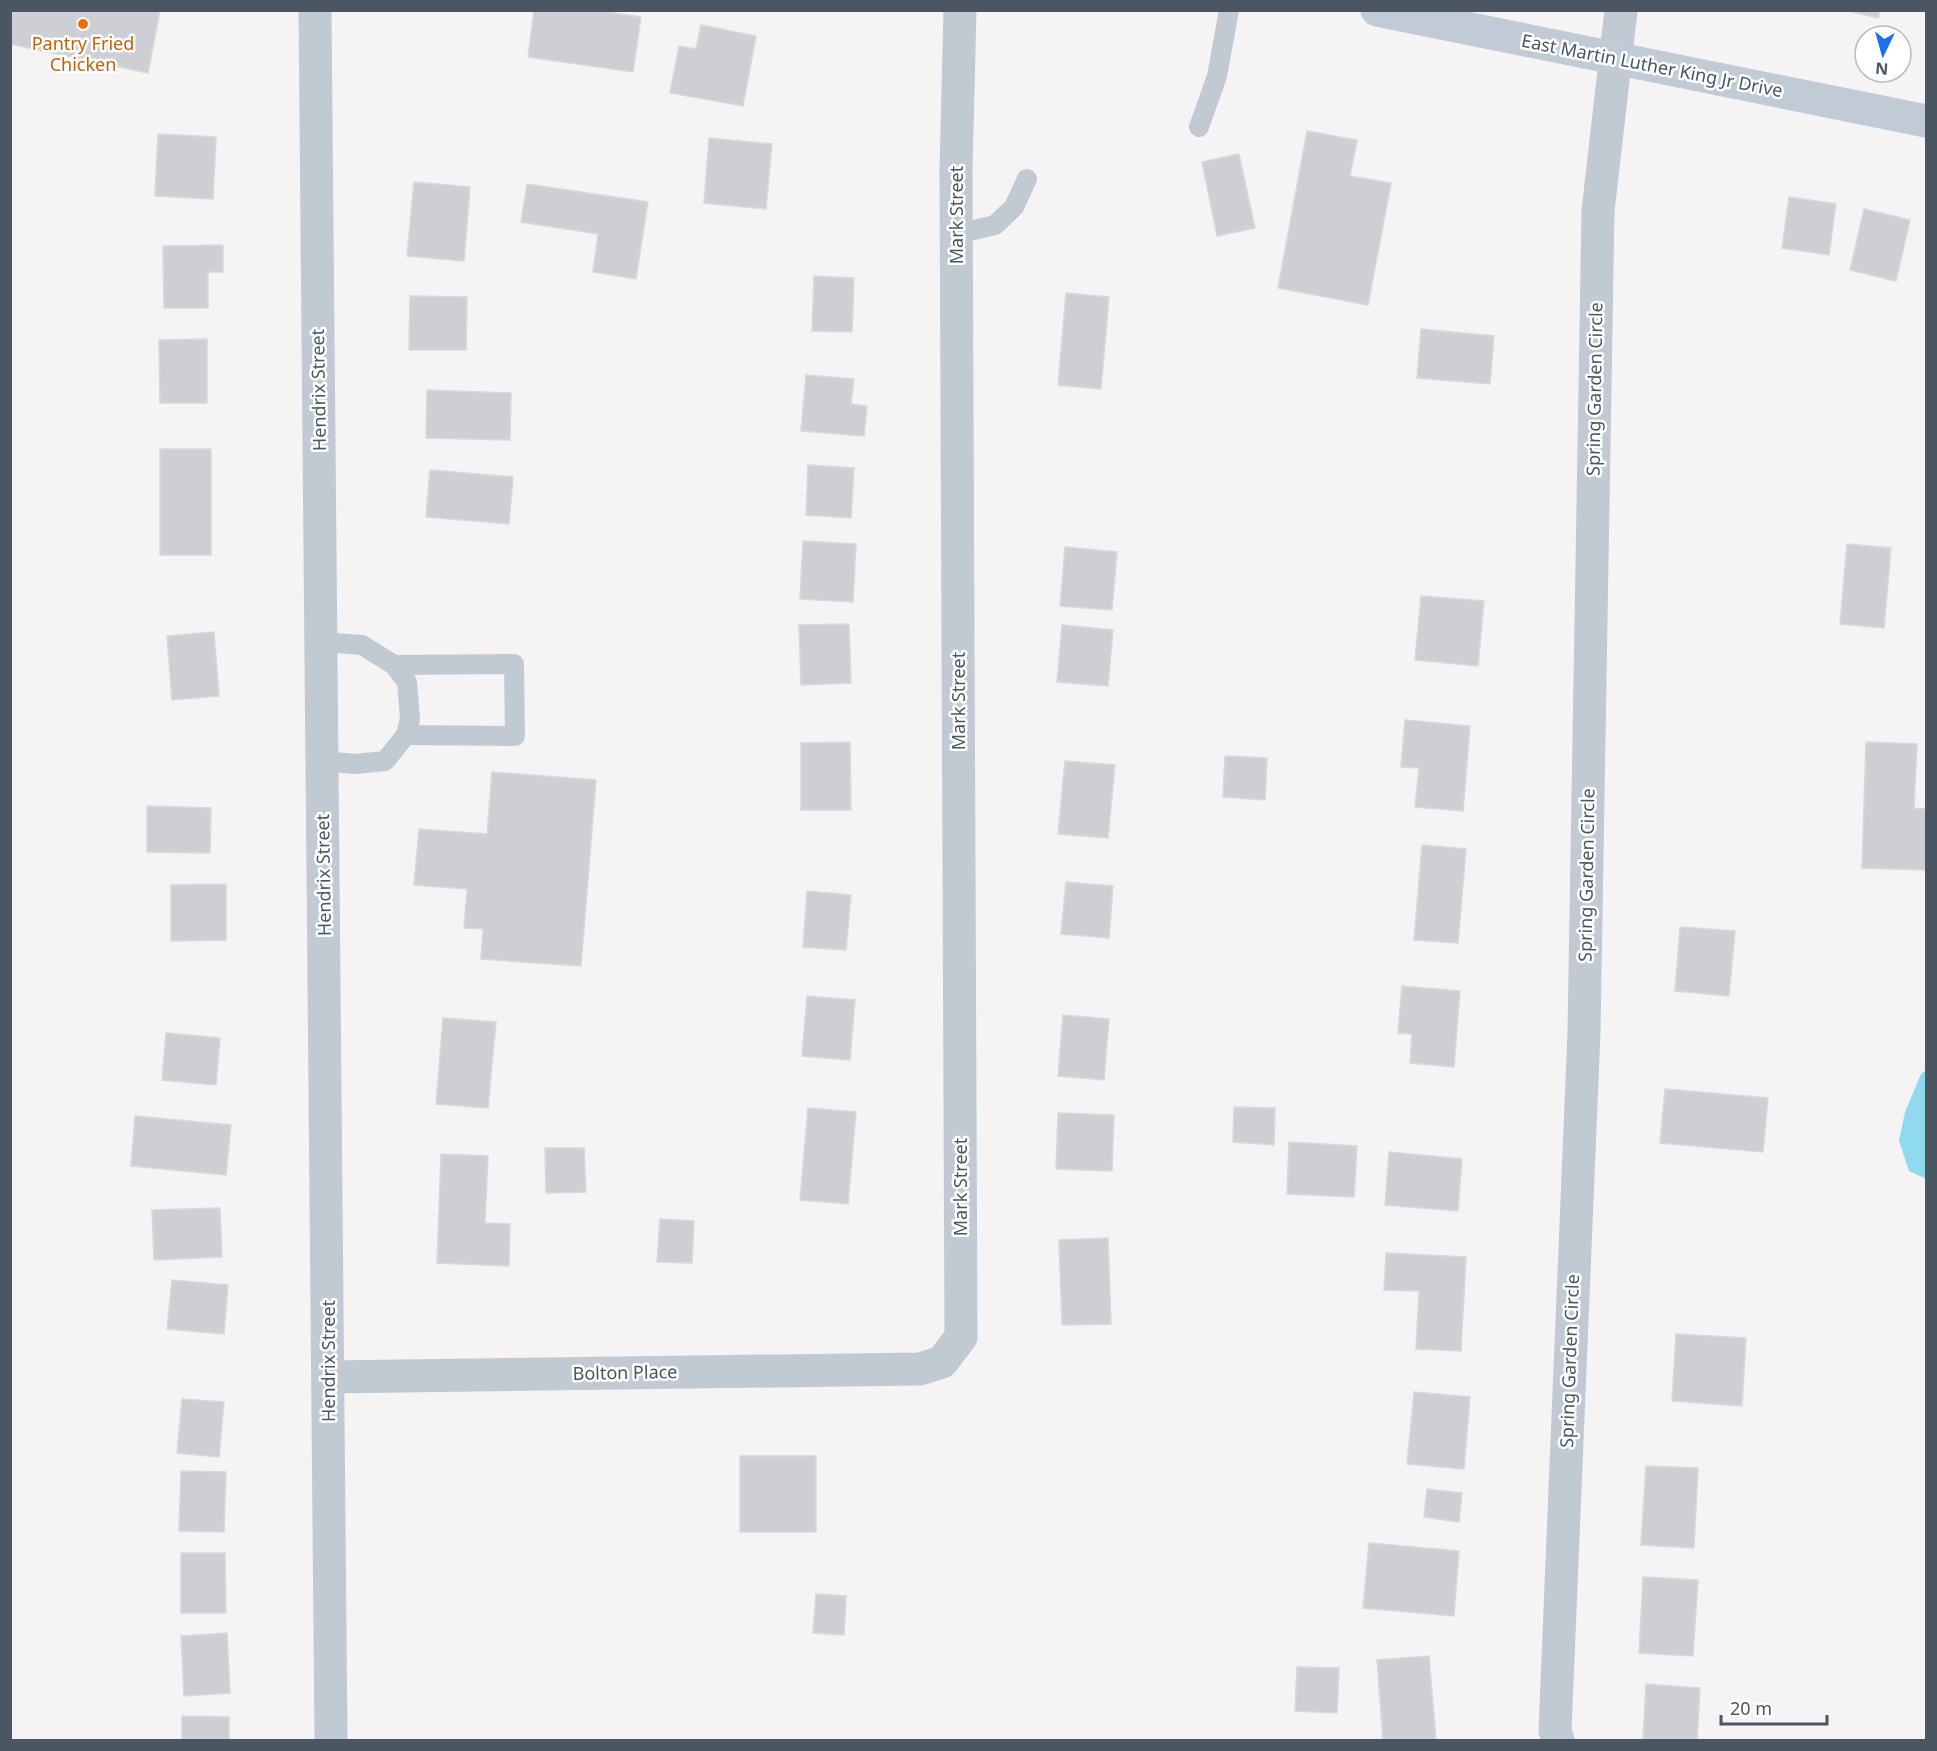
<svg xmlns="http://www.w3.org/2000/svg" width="1937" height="1751" viewBox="0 0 1937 1751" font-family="'Noto Sans',sans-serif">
  <rect width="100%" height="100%" fill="#f5f3f3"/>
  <polygon fill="#90daee" points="1926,1070 1926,1179 1909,1171 1899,1141 1905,1112 1921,1074"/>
  <g fill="#cdcfd5" stroke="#d7d9de" stroke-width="1.5">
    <polygon points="10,10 160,10 148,73 10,44"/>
    <polygon points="534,10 592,10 641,17 633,72 528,57"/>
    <polygon points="1844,10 1880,10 1878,18"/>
    <polygon points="701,25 756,36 743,106 670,93 679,46 696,49"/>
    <polygon points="1307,131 1357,140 1350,176 1391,183 1368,305 1278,288"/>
    <polygon points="158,134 216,137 213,199 155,196"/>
    <polygon points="709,138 772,144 766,209 704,203"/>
    <polygon points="1239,154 1255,228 1217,236 1202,162"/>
    <polygon points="414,182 470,187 464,261 407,256"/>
    <polygon points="527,184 648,202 636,279 593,272 598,234 521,222"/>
    <polygon points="1789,197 1836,204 1829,255 1782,248"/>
    <polygon points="1864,209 1910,220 1896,281 1850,270"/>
    <polygon points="223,245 223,272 208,272 208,308 164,308 163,246"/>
    <polygon points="814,276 854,278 852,332 812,331"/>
    <polygon points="1066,293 1109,297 1101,389 1058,385"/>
    <polygon points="410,296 467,297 466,350 409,350"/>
    <polygon points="1421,329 1494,336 1490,384 1417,378"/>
    <polygon points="207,339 207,403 160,403 159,340"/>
    <polygon points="806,375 854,379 851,404 867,406 864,436 801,431"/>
    <polygon points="427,390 511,393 510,440 426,438"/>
    <rect x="160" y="449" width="51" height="106"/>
    <polygon points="808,465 854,468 851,518 806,515"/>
    <polygon points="430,470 513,477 509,524 426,517"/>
    <polygon points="803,541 856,544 853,602 800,599"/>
    <polygon points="1847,544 1891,548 1884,628 1840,624"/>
    <polygon points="1065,547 1117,552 1112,610 1060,606"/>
    <polygon points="1421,596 1484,601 1478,666 1415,660"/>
    <polygon points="849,624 851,683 801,685 799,625"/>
    <polygon points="1062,625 1113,630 1108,686 1057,682"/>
    <polygon points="214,632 219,696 172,700 167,636"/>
    <polygon points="1405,720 1470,726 1463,811 1415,807 1419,768 1401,767"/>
    <polygon points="850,742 851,810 801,810 801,743"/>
    <polygon points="1866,742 1917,744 1914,808 1926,809 1926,870 1862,868"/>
    <polygon points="1225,756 1267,758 1265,800 1223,797"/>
    <polygon points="1065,761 1115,765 1108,838 1058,834"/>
    <polygon points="492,772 596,780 581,966 481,959 483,929 464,928 467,889 414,885 419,829 487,834"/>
    <polygon points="147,806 211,808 210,853 147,852"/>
    <polygon points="1422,845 1466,849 1458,943 1414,940"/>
    <polygon points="1066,882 1113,886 1109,938 1061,934"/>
    <polygon points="226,884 226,940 171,941 171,885"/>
    <polygon points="807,891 851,895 846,950 803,947"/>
    <polygon points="1680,927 1735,931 1729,996 1675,991"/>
    <polygon points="1402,986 1460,991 1454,1067 1410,1063 1412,1034 1398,1033"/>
    <polygon points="807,996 855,1000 850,1060 802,1056"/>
    <polygon points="1063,1015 1109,1019 1104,1080 1058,1076"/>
    <polygon points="443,1018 496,1022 488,1108 436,1104"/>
    <polygon points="166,1033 220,1038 216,1085 162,1080"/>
    <polygon points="1665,1089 1768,1098 1763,1152 1660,1143"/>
    <polygon points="1234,1107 1275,1108 1274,1145 1233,1142"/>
    <polygon points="808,1108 856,1112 848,1204 800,1200"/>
    <polygon points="1058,1113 1114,1115 1112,1171 1056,1169"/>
    <polygon points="135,1116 231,1125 226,1175 131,1166"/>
    <polygon points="1289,1142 1357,1146 1354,1197 1287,1194"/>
    <polygon points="545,1148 584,1148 586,1192 546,1193"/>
    <polygon points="1389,1152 1462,1159 1458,1211 1385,1205"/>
    <polygon points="441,1154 488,1156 485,1223 510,1224 509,1266 437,1263"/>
    <polygon points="220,1208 222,1257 154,1260 152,1210"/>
    <polygon points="660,1219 694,1221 692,1263 657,1262"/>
    <polygon points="1108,1238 1111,1324 1062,1325 1059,1240"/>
    <polygon points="1386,1253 1466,1257 1461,1351 1416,1349 1419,1291 1384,1290"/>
    <polygon points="172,1280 228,1285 224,1334 167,1329"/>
    <polygon points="1676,1334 1746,1338 1742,1406 1672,1401"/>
    <polygon points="1414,1392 1470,1397 1464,1469 1407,1464"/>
    <polygon points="182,1399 224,1402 219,1457 177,1453"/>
    <rect x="740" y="1456" width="76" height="76"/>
    <polygon points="1646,1466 1698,1468 1694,1548 1641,1545"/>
    <polygon points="181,1471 226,1472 224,1532 179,1531"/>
    <polygon points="1427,1489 1462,1493 1459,1522 1424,1517"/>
    <polygon points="1369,1543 1459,1551 1454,1616 1363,1608"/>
    <polygon points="181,1553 225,1553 226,1613 181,1613"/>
    <polygon points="1643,1577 1698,1580 1693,1656 1639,1653"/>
    <polygon points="816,1594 846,1596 844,1635 813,1633"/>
    <polygon points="227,1633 230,1693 184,1696 181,1636"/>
    <polygon points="1429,1656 1436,1740 1383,1740 1377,1660"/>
    <polygon points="1297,1667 1339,1668 1337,1713 1295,1711"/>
    <polygon points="1646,1684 1700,1688 1697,1740 1643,1740"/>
    <polygon points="182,1716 229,1717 229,1740 182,1740"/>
  </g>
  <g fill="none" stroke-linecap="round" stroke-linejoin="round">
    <g stroke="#c1cad2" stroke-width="20">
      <polyline points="1199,127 1217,76 1229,10"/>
      <polyline points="957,234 995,225 1014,207 1027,179"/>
      <polyline points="322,642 362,645 394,665 407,682 410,719 406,735 385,761 355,764 323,761"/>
      <polyline points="394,665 514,664 515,736 406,735"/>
    </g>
    <g stroke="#c1cad2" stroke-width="33">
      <polyline points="315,10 331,1740"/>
      <polyline points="329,1377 920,1369 942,1362 961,1337 956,170 960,10"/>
      <polyline points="1558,1740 1555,1731 1584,1032 1598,211 1621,10"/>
    </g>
    <polyline stroke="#c1cbd6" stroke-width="33" points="1377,10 1926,121"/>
  </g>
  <circle fill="#e8710a" stroke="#fff" stroke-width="2" cx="83" cy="24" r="6"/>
  <g text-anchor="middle" stroke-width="5" stroke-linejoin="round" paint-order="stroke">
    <g font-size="18" fill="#c56008" stroke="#fff">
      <text x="83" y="50">Pantry Fried<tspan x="83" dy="21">Chicken</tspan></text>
    </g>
    <g font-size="18" fill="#4a5661" stroke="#fff">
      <text transform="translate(1652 66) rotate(11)" y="6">East Martin Luther King Jr Drive</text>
      <text transform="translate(957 215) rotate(-90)" y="6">Mark Street</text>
      <text transform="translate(1595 389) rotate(-89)" y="6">Spring Garden Circle</text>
      <text transform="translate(319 390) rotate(-91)" y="6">Hendrix Street</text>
      <text transform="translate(959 701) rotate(-90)" y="6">Mark Street</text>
      <text transform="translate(324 875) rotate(-91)" y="6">Hendrix Street</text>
      <text transform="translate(1587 875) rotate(-89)" y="6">Spring Garden Circle</text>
      <text transform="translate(961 1187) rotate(-90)" y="6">Mark Street</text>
      <text transform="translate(329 1361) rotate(-90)" y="6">Hendrix Street</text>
      <text transform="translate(1570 1361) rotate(-88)" y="6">Spring Garden Circle</text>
      <text transform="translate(625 1373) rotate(-1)" y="6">Bolton Place</text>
    </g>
  </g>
  <rect width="1937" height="1751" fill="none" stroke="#4a5661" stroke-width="24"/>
  <g transform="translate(1883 54) rotate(185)"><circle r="28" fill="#ffffff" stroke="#b7bbc0" stroke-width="1.5"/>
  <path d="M0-4.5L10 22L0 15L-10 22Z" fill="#1a73e8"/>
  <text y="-9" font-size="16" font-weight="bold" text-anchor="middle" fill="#4a5661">N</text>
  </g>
  <path d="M1721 1715v9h106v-9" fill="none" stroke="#4a5661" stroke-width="3"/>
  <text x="1730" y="1715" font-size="18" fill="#4a5661" stroke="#ffffff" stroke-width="4.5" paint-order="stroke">20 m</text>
</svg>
